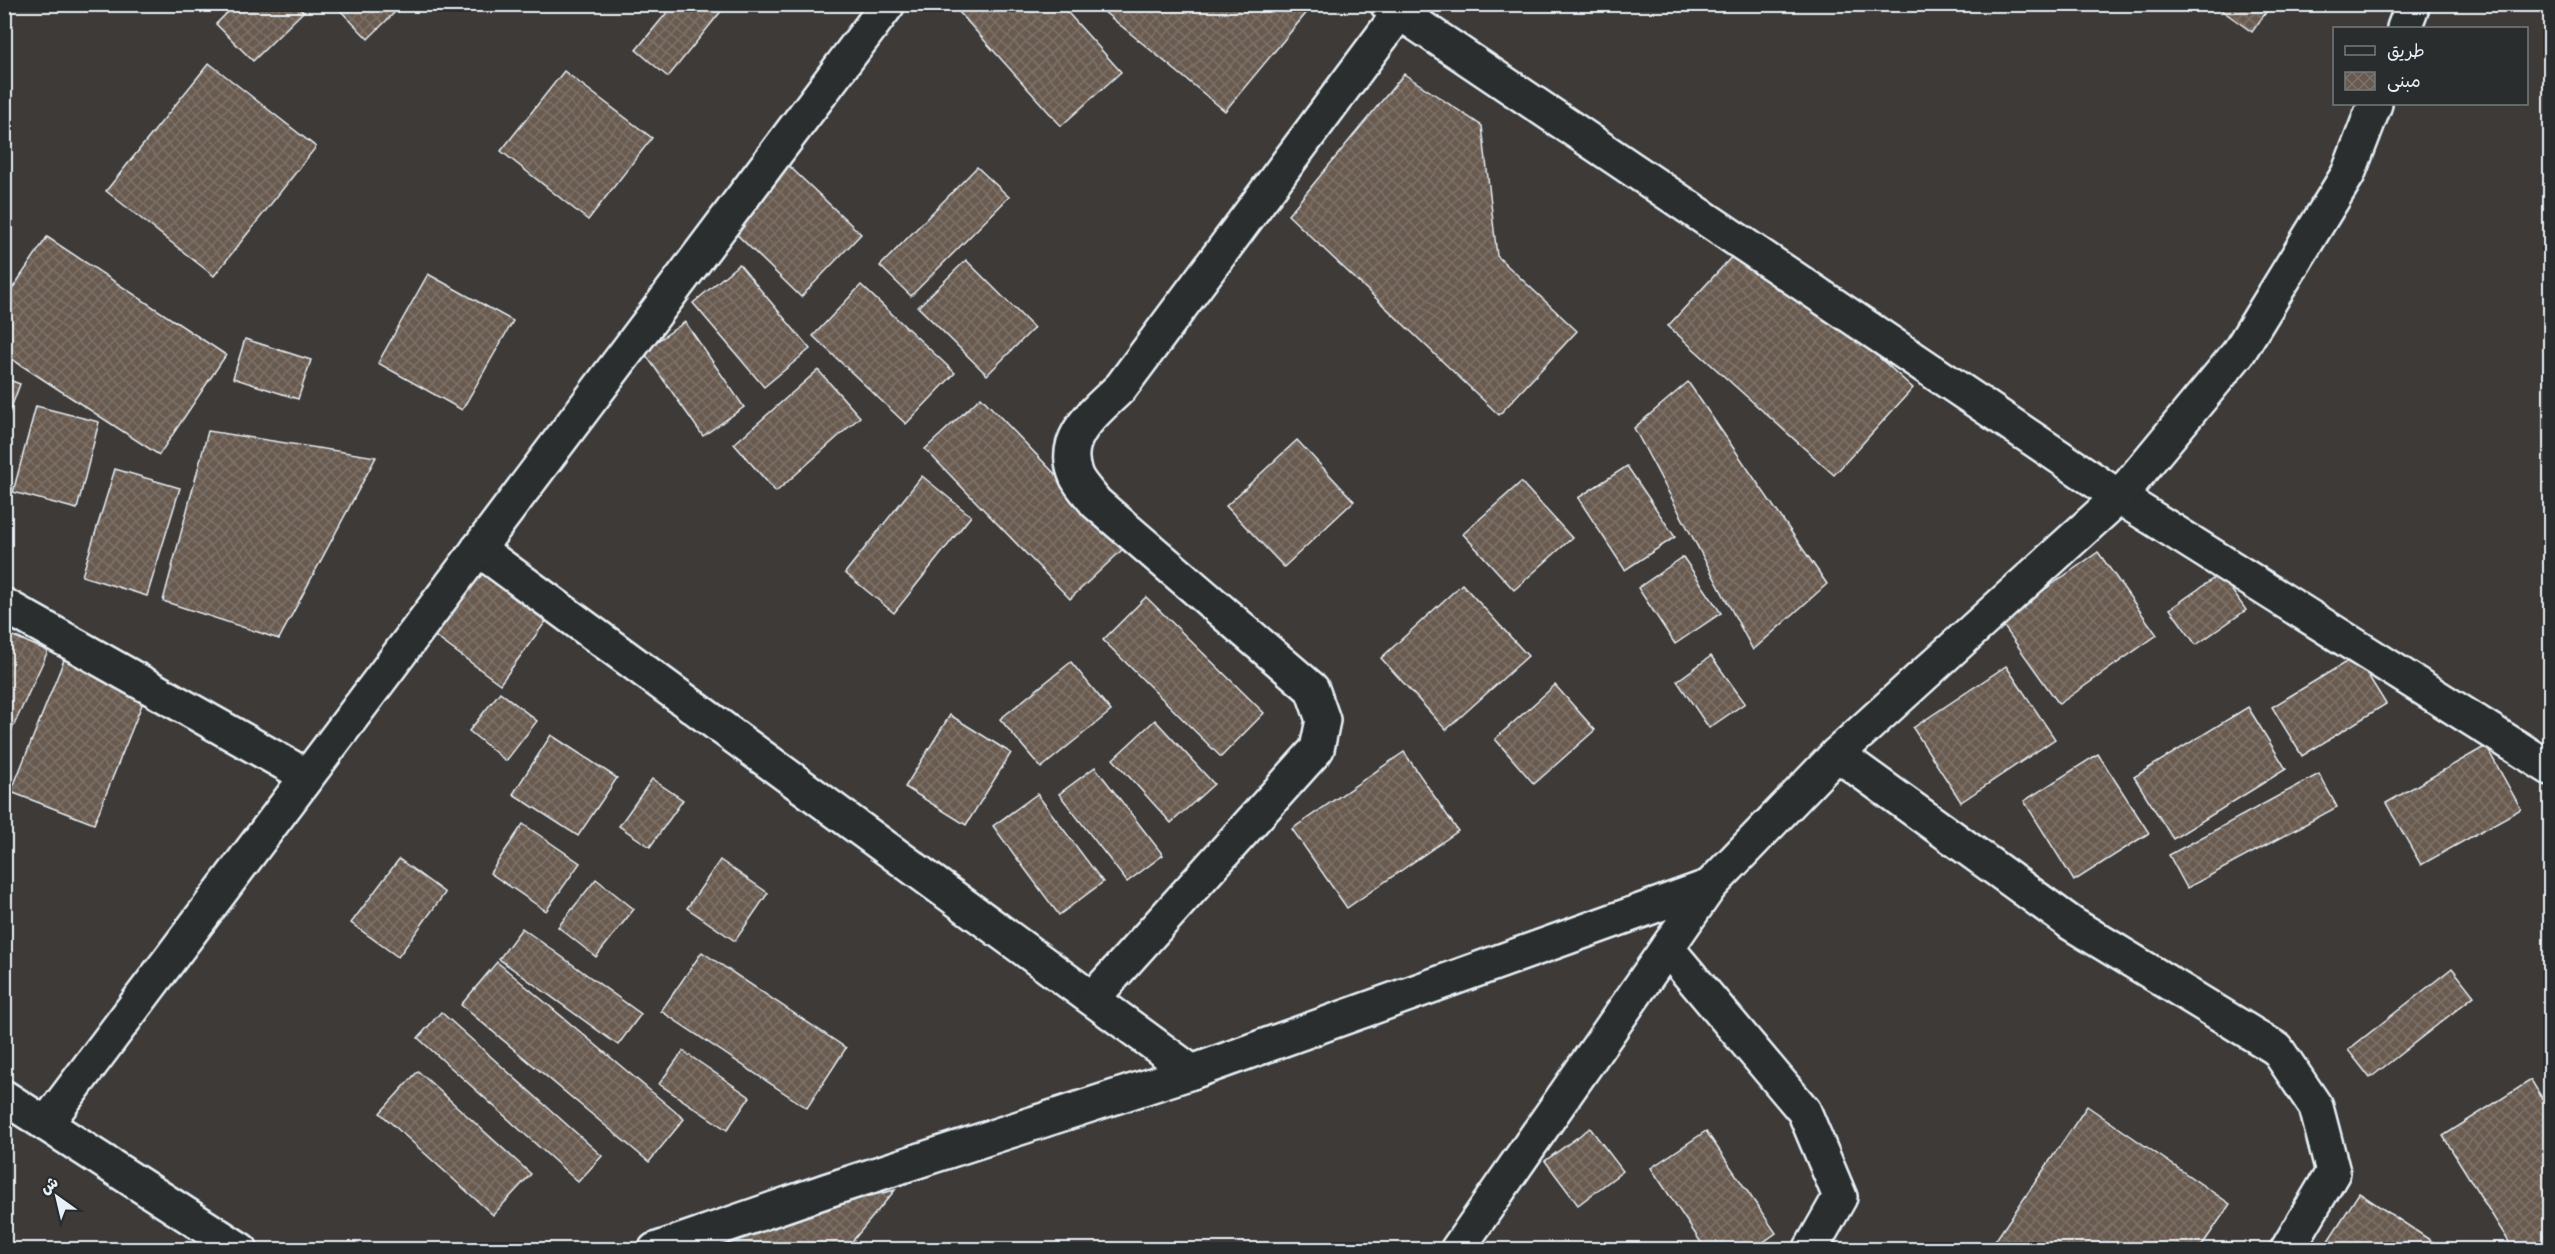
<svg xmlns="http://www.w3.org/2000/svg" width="2555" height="1254" viewBox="0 0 2555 1254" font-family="'Patrick Hand','Playpen Sans Arabic',sans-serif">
  <defs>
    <pattern id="building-cross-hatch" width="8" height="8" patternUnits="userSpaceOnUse" patternTransform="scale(1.5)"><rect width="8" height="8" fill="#685a4f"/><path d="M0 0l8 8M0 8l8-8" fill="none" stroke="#7e7269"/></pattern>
  </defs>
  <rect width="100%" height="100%" fill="#3d3a38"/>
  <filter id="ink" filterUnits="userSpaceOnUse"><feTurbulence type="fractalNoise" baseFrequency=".0167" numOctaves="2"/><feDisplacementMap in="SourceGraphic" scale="12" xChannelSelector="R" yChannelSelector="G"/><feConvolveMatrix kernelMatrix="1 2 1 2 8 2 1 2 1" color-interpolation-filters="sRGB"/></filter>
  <g filter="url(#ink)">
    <g fill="url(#building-cross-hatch)" stroke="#e8f1f8" stroke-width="1.5">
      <polygon points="236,4 296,4 303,12 253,61 216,24"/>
      <polygon points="334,4 403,4 368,39"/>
      <polygon points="674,4 727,4 668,77 636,50"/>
      <polygon points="968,4 1060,4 1121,72 1061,126 959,12"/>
      <polygon points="1098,4 1300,4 1308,11 1225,111 1097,6"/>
      <polygon points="2213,4 2272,4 2252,32"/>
      <polygon points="209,63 316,147 214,276 106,191"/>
      <polygon points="564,71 652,138 588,220 501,151"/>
      <polygon points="1404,74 1482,126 1497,256 1577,331 1499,415 1288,215"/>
      <polygon points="788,165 861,234 801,297 729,227"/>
      <polygon points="977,167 1009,197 911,296 880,266"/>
      <polygon points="47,237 226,355 159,455 4,354 4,301"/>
      <polygon points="1748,239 1913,388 1834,475 1668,326"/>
      <polygon points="966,260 1034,328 987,375 918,307"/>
      <polygon points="739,264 810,349 764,387 693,303"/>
      <polygon points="428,274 513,321 462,410 378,363"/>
      <polygon points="861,285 955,373 906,424 813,336"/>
      <polygon points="685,322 744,407 703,436 643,351"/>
      <polygon points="245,339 311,360 298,399 233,378"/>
      <polygon points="818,370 860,417 776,492 734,444"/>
      <polygon points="4,378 20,384 4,427"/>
      <polygon points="1688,382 1827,584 1753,650 1634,428"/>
      <polygon points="981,397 1125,547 1070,599 925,449"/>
      <polygon points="36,406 99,422 77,509 13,492"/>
      <polygon points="208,431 376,457 279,639 163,601"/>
      <polygon points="1297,440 1354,501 1284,567 1226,506"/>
      <polygon points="1627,466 1675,537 1625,570 1578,498"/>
      <polygon points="115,469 180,488 147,596 82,576"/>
      <polygon points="922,476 971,516 894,613 845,573"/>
      <polygon points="1521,482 1572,538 1514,590 1463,534"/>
      <polygon points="2098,552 2157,635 2059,704 2000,621"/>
      <polygon points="1683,557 1721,613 1675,644 1638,588"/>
      <polygon points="480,560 552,613 500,684 428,631"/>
      <polygon points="2220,574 2246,610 2196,645 2170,609"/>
      <polygon points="1462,584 1528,656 1446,730 1381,658"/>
      <polygon points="1146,597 1264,713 1221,757 1103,640"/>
      <polygon points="4,632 48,651 8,738 4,736"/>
      <polygon points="66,655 149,687 94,824 11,792"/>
      <polygon points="1711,656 1745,703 1709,728 1677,681"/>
      <polygon points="2356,656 2386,704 2302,756 2272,707"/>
      <polygon points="1071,662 1111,711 1041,768 1000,719"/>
      <polygon points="2006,666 2055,739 1961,802 1913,728"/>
      <polygon points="1555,685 1595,730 1534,784 1495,739"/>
      <polygon points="500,692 537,721 506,761 469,731"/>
      <polygon points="2248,707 2286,769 2173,839 2134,777"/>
      <polygon points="950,715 1011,753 966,825 905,787"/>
      <polygon points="1155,720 1214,784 1171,823 1113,759"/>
      <polygon points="551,735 617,778 578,836 513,794"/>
      <polygon points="2486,746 2521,809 2421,865 2386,803"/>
      <polygon points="1404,752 1458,831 1347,908 1292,829"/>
      <polygon points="2098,754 2149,833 2074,881 2024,801"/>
      <polygon points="1095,767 1163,855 1127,882 1059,794"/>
      <polygon points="2319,774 2337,807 2187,888 2169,855"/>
      <polygon points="652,779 683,800 650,847 619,826"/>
      <polygon points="1037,794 1103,882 1059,915 993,826"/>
      <polygon points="523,824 580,863 546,911 490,873"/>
      <polygon points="399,859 445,893 398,957 351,923"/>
      <polygon points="720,860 768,893 735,941 687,908"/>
      <polygon points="596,879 634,909 596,957 558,927"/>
      <polygon points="522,928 641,1014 618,1045 499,959"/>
      <polygon points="702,952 846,1048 807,1108 661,1011"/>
      <polygon points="497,962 684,1119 649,1162 461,1005"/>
      <polygon points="2452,968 2474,996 2370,1078 2348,1050"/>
      <polygon points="441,1012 602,1156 578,1182 418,1038"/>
      <polygon points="683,1051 750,1097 727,1130 659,1084"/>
      <polygon points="418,1071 531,1174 493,1215 380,1113"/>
      <polygon points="2531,1080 2550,1111 2550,1250 2514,1250 2443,1136"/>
      <polygon points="2087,1106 2230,1204 2199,1250 1989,1250"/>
      <polygon points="1590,1128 1623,1171 1578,1205 1545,1161"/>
      <polygon points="1706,1131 1776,1233 1752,1250 1706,1250 1651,1168"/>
      <polygon points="895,1190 845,1250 704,1250 726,1230"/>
      <polygon points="2359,1193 2445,1250 2322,1250"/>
    </g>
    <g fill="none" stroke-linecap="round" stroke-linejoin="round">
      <g stroke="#e8f1f8" stroke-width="38">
        <g id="street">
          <polyline points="1387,4 2119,497 2550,768"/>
          <polyline points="2404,28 2413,4"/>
          <polyline points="478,549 1192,1072"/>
          <polyline points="4,605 307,776"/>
          <polyline points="1837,754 2072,924 2277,1049 2316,1107 2333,1172 2287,1250"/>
          <polyline points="1667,948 1804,1111 1840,1197 1810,1250"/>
          <path d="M1093,998L1317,749L1323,720L1312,689L1096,503C1090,495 1080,485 1076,476C1059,437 1096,412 1121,387L1406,4"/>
          <polyline points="4,1097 241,1250"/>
          <polyline points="46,1124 888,4"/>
          <polyline points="655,1250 828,1190 1192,1072 1710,886 1837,754 2119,497 2239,352 2348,174 2375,104"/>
          <polyline points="1457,1250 1710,886"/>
        </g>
      </g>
      <use href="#street" stroke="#2a2d2e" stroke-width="33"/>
    </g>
  </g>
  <rect width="2555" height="1254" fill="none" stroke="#2a2d2e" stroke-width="24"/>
  <rect x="12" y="12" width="2531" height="1230" fill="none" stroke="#e8f1f8" stroke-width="2" filter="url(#ink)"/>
  <rect x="2333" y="27" width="195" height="78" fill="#2a2d2e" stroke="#767b7f" stroke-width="1.5"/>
  <rect x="2345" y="46" width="30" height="9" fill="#2a2d2e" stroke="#767b7f" stroke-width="1.5"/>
  <text x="2387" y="57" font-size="18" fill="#e8f1f8">طريق</text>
  <rect x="2345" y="72" width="30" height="18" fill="url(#building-cross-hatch)" stroke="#767b7f" stroke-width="1.5"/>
  <text x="2387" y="87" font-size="18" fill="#e8f1f8">مبنى</text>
  <g transform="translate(57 1197) rotate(326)" stroke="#2a2d2e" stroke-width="4.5" paint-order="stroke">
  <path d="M0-4.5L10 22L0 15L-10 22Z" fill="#e8f1f8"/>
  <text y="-9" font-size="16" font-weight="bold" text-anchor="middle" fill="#e8f1f8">ش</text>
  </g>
</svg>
